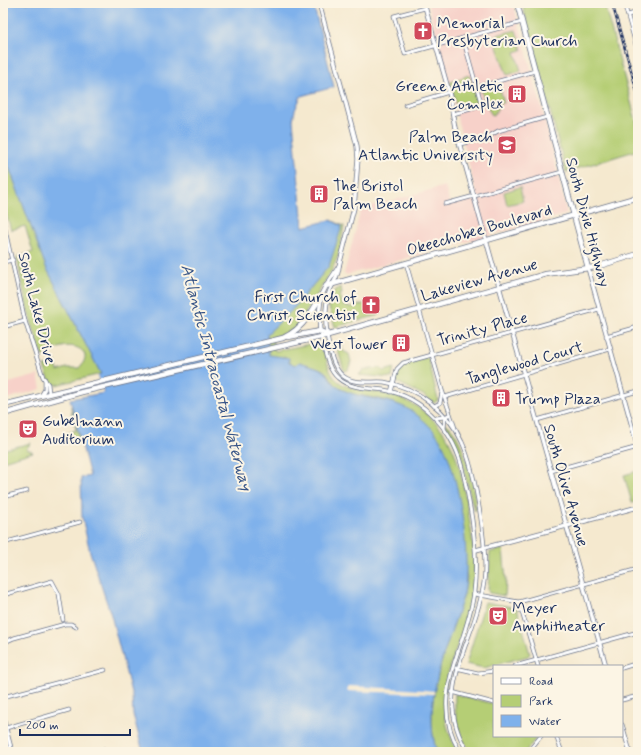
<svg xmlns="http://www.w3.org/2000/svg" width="641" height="755" viewBox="0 0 641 755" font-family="Mynerve,sans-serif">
  <rect width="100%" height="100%" fill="#fcf5e5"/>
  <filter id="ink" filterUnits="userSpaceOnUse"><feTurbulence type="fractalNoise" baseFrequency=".025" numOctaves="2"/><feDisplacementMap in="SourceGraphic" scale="8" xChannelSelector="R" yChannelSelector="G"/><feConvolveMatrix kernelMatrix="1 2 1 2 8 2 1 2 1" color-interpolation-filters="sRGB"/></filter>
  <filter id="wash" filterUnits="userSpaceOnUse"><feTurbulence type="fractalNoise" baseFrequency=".012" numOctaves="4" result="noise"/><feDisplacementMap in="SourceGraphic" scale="16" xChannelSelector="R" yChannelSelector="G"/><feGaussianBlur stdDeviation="0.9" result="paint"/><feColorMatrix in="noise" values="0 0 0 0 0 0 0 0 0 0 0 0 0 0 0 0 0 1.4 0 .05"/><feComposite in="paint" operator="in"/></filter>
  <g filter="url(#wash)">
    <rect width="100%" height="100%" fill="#f5e9cf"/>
    <g fill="#f7d1c9">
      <polygon points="428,3 513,3 544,116 567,214 346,275 344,274 361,209 445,186 450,204 472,198 476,193"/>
      <polygon points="38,375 41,389 3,400 3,377 5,384"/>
    </g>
    <g fill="#b5ce74" stroke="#687e69">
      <polygon points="522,3 604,3 638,128 638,150 566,172"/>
      <polygon points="516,30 522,50 515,52 521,71 507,75 493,36"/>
      <polygon points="469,75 477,102 457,108 450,82"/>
      <polygon points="499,85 504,103 500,103 494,115 492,115 485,104 481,89"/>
      <path d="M6,159L46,267L101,374L56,385L50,382L44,366H51L55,360L58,371L67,368H79C96,351 73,341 56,349L50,347V354L42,356L27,308L17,257L33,252L25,226L11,230L3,203V160Z"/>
      <polygon points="520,187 523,201 507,205 504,192"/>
      <path d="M331,220L344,226L340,251L332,270L309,308L294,329L272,338L275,351L315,343L320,344C329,355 325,371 338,381C348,389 362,390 375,392C406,396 432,412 448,439C459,458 462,479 466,500C472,533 478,567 471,601C458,657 426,695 458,752H437C420,703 449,642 464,594L467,578L441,441C425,421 406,404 380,399C366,396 355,396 342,390C333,385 330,374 323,370C316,366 307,365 300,362L297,369L285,364L286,357L269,356L267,334L292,310L329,266Z"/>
      <polygon points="341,287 342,294 340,294 343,306 352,307 375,301 379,315 335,327 329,307 334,291"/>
      <polygon points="341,342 343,351 349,354 351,362 348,370 344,371 337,347"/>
      <path d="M428,357L438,400L434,403L423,395L395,381C401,361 409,362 428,357Z"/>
      <polygon points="380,368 384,371 394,368 392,378 359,375 363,370"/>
      <polygon points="71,406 81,445 80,446 78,440 65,443 63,435 76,430 73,419 70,418 72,417"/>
      <path d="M445,423C463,432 476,491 476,510H474L460,455Z"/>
      <polygon points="31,443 26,449 33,452 3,461 3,450"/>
      <polygon points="638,471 638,501 632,503 624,475"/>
      <polygon points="503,549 506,580 505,596 489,593 488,589 490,552"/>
      <polygon points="485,602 517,608 530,654 528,656 484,668 466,664"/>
      <path d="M455,694L494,704V736H538L525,752H470C458,733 454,716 455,694Z"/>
    </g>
    <path fill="#7fb1eb" stroke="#4d70a4" d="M3,3H313L334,87L301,96L295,110L293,120L303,227L331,220L342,226L329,266L292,310L267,334L269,355L289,358V362L295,365L300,362C307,365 320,367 325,372C331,378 333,385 341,389C364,401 391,397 413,412C424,420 436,431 442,443C460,477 471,556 464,594C449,642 420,703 437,752H143L133,714L132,696L111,615L90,552L82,517L81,478L90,476L70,399L104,393L98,375L101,374L46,267L3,151Z"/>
    <polygon fill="#f5e9cf" points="348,686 422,690 434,691 434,694 347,691"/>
  </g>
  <g filter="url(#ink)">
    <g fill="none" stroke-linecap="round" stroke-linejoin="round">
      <g stroke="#677086" stroke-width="4.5">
        <g id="minor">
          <polyline points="624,3 638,52"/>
          <polyline points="425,8 394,16 405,54 522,22"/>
          <polyline points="628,15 638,12"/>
          <polyline points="477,87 535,71"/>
          <polyline points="405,105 449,92"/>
          <polyline points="453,114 482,106 463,38"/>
          <polyline points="460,144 486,138 498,131 547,117"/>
          <polyline points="445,204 562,172"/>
          <polyline points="3,220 25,321 43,377 48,384 49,393"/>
          <polyline points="3,262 13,260"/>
          <polyline points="406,263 442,390 455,428"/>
          <polyline points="3,327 25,321"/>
          <path d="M327,334C329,348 332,367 343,376C354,385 371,381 384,382C417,387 449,412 462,442C476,472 488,550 484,582C476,642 429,692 468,752"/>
          <polyline points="606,336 638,327"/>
          <path d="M321,337C325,350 327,369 338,378C350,389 369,388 384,390C425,397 455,433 463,472C472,511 479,553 474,592C467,649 426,695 460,752"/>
          <polyline points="391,392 397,369 403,363 599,309"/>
          <polyline points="42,394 45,389 45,379"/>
          <polyline points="445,397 610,349"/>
          <polyline points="434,406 440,403 442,392"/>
          <polyline points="435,418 445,417 450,414"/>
          <polyline points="537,420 638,391"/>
          <polyline points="444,429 445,417"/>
          <polyline points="551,471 638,447"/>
          <polyline points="3,488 5,497"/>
          <polyline points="3,497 27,491"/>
          <polyline points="3,543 80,522"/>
          <polyline points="474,594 519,602 638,569"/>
          <polyline points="3,595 52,581 59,594 63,620"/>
          <polyline points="519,602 538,666"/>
          <polyline points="3,643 14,638 65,624 71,624 76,627"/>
          <polyline points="515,666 638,632"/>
          <polyline points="456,668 478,673 494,671"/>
          <polyline points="622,668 638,663"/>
          <polyline points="452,692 494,703"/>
          <polyline points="3,697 105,670"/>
          <polyline points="622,700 638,696"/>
          <polyline points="6,728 69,710"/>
          <polyline points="556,736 562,752"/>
          <polyline points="92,752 104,749"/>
          <polyline points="528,752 541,736"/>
        </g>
      </g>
      <g stroke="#677086" stroke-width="5">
        <g id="tertiary">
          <path d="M319,3L345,100L357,146L358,159L354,208L339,266C339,276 332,284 329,293C325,307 325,320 327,334"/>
          <polyline points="424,3 449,92 455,128 486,240 606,666"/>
          <polyline points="588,268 638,448"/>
          <polyline points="326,286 339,266"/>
          <polyline points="320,332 319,315 321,298"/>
          <polyline points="476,550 638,507"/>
          <polyline points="3,718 12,752"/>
          <polyline points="622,725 630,752"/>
        </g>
      </g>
      <g stroke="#677086" stroke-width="6">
        <g id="primary">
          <polyline points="517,3 588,268"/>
          <polyline points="288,337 320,331 327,334"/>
          <path d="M3,405L283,338C304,329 316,306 326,286L638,197"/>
          <polyline points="3,414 82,392 321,337 546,274 596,267 638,254"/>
        </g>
      </g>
      <use href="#minor" stroke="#fff" stroke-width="3"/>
      <use href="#tertiary" stroke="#fff" stroke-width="3.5"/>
      <use href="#primary" stroke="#fff" stroke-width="4.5"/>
      <g stroke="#1b2f5e" stroke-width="2.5">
        <polyline id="rail" points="612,3 638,95"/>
      </g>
      <use href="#rail" stroke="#fcf5e5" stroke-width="1" stroke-dasharray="3" stroke-linecap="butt"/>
    </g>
  </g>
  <defs>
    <g id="church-square" transform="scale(1)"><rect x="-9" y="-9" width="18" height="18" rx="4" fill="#d1495b" stroke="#fcf5e5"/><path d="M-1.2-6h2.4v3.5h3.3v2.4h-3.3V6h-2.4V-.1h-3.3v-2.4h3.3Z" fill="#fff"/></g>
    <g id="building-square" transform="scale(1)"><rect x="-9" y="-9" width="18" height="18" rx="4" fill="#d1495b" stroke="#fcf5e5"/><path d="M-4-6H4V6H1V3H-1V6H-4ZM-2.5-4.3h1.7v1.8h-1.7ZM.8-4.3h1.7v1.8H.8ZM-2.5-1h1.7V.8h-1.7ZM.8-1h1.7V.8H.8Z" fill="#fff"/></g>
    <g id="university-square" transform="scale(1)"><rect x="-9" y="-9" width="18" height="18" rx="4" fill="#d1495b" stroke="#fcf5e5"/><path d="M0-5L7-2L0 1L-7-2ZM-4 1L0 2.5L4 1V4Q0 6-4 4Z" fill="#fff"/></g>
    <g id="theatre-square" transform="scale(1)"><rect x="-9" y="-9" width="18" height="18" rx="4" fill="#d1495b" stroke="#fcf5e5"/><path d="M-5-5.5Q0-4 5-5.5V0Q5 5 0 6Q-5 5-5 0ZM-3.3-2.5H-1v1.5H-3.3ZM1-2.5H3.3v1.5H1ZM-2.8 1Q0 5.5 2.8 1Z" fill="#fff"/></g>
  </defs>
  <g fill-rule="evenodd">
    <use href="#church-square" x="423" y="31"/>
    <use href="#building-square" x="517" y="94"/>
    <use href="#university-square" x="507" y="145"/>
    <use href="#building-square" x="319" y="194"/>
    <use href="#church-square" x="371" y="305"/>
    <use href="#building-square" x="401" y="343"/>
    <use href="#building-square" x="501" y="398"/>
    <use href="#theatre-square" x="28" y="429"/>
    <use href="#theatre-square" x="498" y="616"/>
  </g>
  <g text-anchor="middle" stroke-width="4" stroke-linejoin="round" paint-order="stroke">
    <g font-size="16" fill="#1b2f5e" stroke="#fcf5e5" text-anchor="start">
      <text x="437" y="28">Memorial<tspan x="437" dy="18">Presbyterian Church</tspan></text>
      <text x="503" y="91" text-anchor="end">Greene Athletic<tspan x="503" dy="18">Complex</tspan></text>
      <text x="493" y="142" text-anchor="end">Palm Beach<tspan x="493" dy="18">Atlantic University</tspan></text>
      <text x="333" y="191">The Bristol<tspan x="333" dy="18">Palm Beach</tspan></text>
      <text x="357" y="302" text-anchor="end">First Church of<tspan x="357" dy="18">Christ, Scientist</tspan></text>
      <text x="387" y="349" text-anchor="end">West Tower</text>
      <text x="515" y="404">Trump Plaza</text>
      <text x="42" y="426">Gubelmann<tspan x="42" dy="18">Auditorium</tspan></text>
      <text x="512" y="613">Meyer<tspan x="512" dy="18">Amphitheater</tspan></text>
    </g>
    <g font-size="16" fill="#1b2f5e" stroke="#fcf5e5">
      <text transform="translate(589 222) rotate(75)" y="6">South Dixie Highway</text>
      <text transform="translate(479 229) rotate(-16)" y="6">Okeechobee Boulevard</text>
      <text transform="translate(479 279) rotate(-16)" y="6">Lakeview Avenue</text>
      <text transform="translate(38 308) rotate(76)" y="6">South Lake Drive</text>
      <text transform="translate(482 328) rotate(-15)" y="6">Trinity Place</text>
      <text transform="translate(524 362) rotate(-16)" y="6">Tanglewood Court</text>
      <text transform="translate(567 485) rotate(74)" y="6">South Olive Avenue</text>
    </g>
    <g font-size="17" font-style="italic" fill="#395688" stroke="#fcf5e5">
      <text transform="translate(217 377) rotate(75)" y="6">Atlantic Intracoastal Waterway</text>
    </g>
  </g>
  <rect width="641" height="755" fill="none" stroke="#fcf5e5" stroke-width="16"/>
  <rect x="493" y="665" width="130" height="72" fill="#fcf5e5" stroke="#a2a6af"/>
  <rect x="501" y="678" width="20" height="6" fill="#ffffff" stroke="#a2a6af"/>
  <text x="529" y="685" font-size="12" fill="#1b2f5e">Road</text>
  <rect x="501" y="695" width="20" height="12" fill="#b5ce74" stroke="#a2a6af"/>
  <text x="529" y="705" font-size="12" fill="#1b2f5e">Park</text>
  <rect x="501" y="715" width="20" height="12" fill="#7fb1eb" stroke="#a2a6af"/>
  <text x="529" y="725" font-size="12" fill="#1b2f5e">Water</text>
  <path d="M20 729v6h110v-6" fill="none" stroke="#1b2f5e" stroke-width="2"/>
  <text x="26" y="729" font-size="12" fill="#1b2f5e" stroke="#fcf5e5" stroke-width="3" paint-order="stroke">200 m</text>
</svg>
